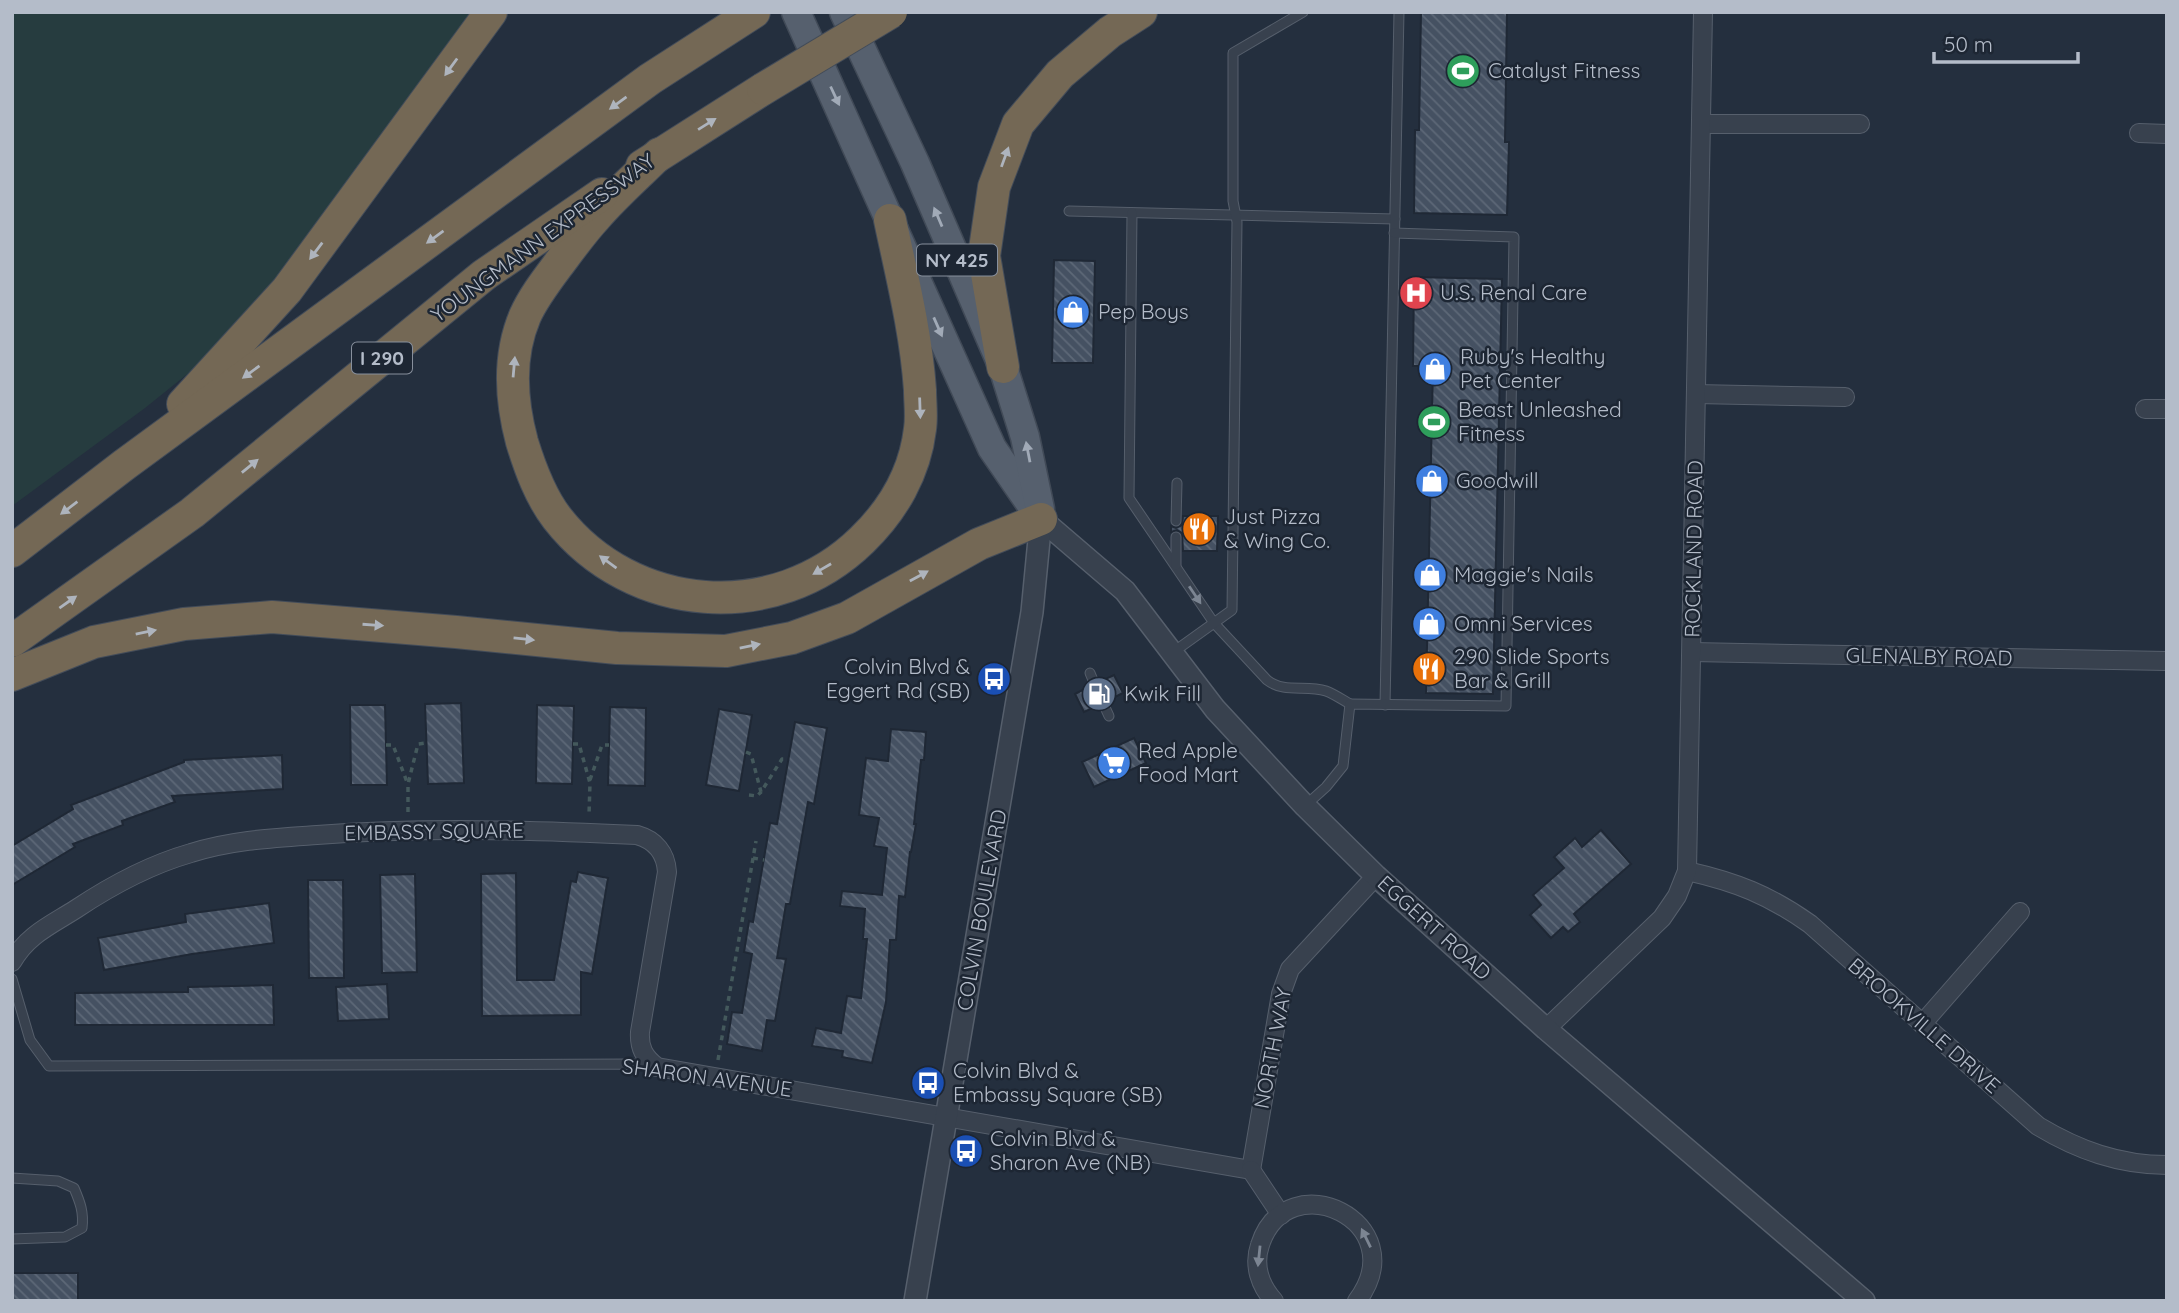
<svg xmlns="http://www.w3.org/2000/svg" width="2179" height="1313" viewBox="0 0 2179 1313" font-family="Quicksand,sans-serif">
  <defs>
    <pattern id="building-back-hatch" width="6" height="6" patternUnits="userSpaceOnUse" patternTransform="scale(1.75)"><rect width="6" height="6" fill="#455162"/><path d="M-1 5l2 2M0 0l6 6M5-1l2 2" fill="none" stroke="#5d6877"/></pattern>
  </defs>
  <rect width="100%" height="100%" fill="#242f3e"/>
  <polygon fill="#263c3f" points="12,12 471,12 254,310 206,359 145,408 12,506"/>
  <g fill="url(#building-back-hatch)" stroke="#1f2835" stroke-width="2">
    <polygon points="1421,12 1507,12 1505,142 1509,142 1507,215 1414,213 1415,130 1419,130"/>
    <polygon points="1054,260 1095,261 1093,363 1052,363"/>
    <polygon points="1414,277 1502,279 1493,694 1426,693 1433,366 1413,366"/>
    <polygon points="1183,516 1218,516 1217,551 1183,551 1182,533 1177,530 1171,532 1171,526 1176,528 1182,525"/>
    <polygon points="1114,675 1123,693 1109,700 1104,696 1099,697 1096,702 1097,706 1084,712 1075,694 1088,687 1093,692 1098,691 1102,687 1101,681"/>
    <polygon points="461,703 464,783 428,784 425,704"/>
    <polygon points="350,705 385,705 387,785 351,785"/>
    <polygon points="537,705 574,706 572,784 536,783"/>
    <polygon points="610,707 646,708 645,786 608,785"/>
    <polygon points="719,709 752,715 739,791 706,785"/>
    <polygon points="795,722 827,728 814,804 808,802 790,904 786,904 777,958 786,959 775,1021 767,1020 762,1051 727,1044 732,1012 742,1013 752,954 744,952 749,921 753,922 770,823 777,824"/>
    <polygon points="891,729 926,732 924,760 921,760 914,824 916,824 911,852 910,852 905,897 899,896 896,940 890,940 886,1002 872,1063 842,1057 843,1051 812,1046 816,1028 841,1033 847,996 861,998 867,939 863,939 865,909 840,906 842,891 882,895 887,848 874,846 879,818 859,815 866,758 888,761"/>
    <polygon points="1134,738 1146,763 1094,787 1082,762"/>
    <polygon points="282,755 283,789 172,796 175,802 122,821 123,825 73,844 75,847 12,885 12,846 73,809 71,805 184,762 184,760"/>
    <polygon points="1601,830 1631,864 1574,914 1580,922 1568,932 1563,927 1551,938 1530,915 1541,905 1533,895 1564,868 1554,857 1575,838 1582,847"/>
    <polygon points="578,872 608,878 592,974 581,972 581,1015 482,1016 481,874 516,873 517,980 554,980 571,881 576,882"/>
    <polygon points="415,874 417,972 382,973 380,875"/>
    <polygon points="308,880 343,880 344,978 309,978"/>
    <polygon points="269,903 274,943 192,954 104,970 98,938 186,922 185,914"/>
    <polygon points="387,984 389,1019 338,1021 336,987"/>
    <polygon points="273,985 274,1025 75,1025 75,993 188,992 188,987"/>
    <rect x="12" y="1273" width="66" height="28"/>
  </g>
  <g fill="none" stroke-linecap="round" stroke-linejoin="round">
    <g stroke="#565f6c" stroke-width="11">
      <g id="service">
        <polyline points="1069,211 1395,219"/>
        <path d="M1132,213L1129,498L1214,623L1267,680C1285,694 1306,684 1326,691C1334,694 1343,700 1350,704"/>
        <polyline points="1176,521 1177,483"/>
        <polyline points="1176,565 1176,537"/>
        <polyline points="1172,653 1232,610 1237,222 1233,201 1233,53 1303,12"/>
        <polyline points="1090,673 1095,685"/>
        <polyline points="1103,703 1109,716"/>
        <polyline points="1385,705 1399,12"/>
        <polyline points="1306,805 1326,787 1343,766 1350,704 1506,706 1514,237 1394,233"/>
        <polyline points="12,979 30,1040 49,1066 632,1064 652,1066"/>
        <path d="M12,1178L58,1181L74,1188C80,1202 84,1212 82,1228L65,1237L12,1239"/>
      </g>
    </g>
    <g stroke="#565f6c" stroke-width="20">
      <g id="minor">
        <polyline points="1701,124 1860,124"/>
        <polyline points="2139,133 2167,134"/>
        <polyline points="1696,394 1845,397"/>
        <polyline points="2145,409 2167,409"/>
        <polyline points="1692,652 2167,661"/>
        <path d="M1687,871C1736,882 1769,895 1810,924L2038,1126C2078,1150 2119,1165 2167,1165"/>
        <path d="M12,962C27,935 51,925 76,909C112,885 149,865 191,853C232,840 274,838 317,835C423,827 530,830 637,835C655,840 666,853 667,872L640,1032C639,1048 644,1057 657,1067L1251,1170"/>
        <polyline points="1922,1024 2020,912"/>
        <polyline points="1546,1029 1662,918 1677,896 1687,871 1703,12"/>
        <polyline points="1251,1170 1281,994 1290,969 1376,876"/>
        <polyline points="1251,1170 1281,1215"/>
        <path d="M1274,1301C1260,1286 1253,1265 1260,1245C1287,1161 1416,1222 1357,1301"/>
      </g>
    </g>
    <g stroke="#565f6c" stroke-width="24">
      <g id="tertiary">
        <polyline points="1041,519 1125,591 1215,709 1305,806 1376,876 1546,1029 1864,1301"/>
        <polyline points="915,1301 1032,612 1041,519"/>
      </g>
    </g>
    <g stroke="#414a57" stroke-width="31">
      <g id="primary">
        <polyline points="796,12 992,448 1041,519"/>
        <polyline points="844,12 915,163 1003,367 1025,437 1040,509"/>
      </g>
    </g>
    <g stroke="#434c59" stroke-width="34">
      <g id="motorway">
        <path d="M659,154C638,175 615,195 596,217C582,232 570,249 558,265C546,281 533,298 525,316C508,356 511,401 522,442C530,468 540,496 557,518C632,614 775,625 862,540C893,510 915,472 920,429C922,416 920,403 920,390C916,332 902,277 890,220"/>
        <polyline points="642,166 763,89"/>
        <polyline points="1003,367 984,256 994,187 1018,124 1060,74 1110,32 1141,12"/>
        <polyline points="183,404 287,290 491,12"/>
        <polyline points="12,551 124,465 650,79 754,12"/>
        <polyline points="12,641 192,513 484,275 602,194"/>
        <polyline points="12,675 94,642 184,624 272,617 456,632 617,648 726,651 792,638 847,618 979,544 1041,519"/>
      </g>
    </g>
    <g stroke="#44595c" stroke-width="3.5" stroke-dasharray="5 5" stroke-linecap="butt">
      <polyline points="573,744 579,744 590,783 589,815"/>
      <polyline points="386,745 393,745 407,782"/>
      <polyline points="746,752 751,754 761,792 782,759 788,759"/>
      <polyline points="590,780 602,745 609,745"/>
      <polyline points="749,795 757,796 761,792"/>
      <polyline points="408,812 408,784 418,744 426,743"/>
      <polyline points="753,858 764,860"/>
      <polyline points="718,1060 756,841"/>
    </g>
    <use href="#service" stroke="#38414e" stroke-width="9"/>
    <use href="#minor" stroke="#38414e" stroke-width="18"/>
    <use href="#tertiary" stroke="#38414e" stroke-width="21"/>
    <use href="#primary" stroke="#56606e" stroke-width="28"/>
    <use href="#motorway" stroke="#746855" stroke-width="32"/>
    <g stroke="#434c59" stroke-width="34" stroke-linecap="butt">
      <polyline id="motorway-bridge" points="763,89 891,12"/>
    </g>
    <use href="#motorway-bridge" stroke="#746855" stroke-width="32"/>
  </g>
  <defs><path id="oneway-solid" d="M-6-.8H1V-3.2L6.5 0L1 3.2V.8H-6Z" transform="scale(1.75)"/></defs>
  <g fill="#aeb4bd">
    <use href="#oneway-solid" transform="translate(451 67) rotate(126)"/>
    <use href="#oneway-solid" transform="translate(618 103) rotate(144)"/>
    <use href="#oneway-solid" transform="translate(707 124) rotate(-32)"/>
    <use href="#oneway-solid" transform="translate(1005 157) rotate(-70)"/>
    <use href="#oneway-solid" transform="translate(435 237) rotate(144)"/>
    <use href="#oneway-solid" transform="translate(316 251) rotate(127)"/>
    <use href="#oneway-solid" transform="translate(514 367) rotate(-85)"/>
    <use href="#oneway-solid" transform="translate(251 372) rotate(144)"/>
    <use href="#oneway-solid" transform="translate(920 408) rotate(88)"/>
    <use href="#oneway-solid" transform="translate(250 466) rotate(-39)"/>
    <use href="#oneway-solid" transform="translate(69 508) rotate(143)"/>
    <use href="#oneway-solid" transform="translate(608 562) rotate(-144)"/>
    <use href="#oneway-solid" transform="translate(822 569) rotate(150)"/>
    <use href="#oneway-solid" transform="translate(919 576) rotate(-29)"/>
    <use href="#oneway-solid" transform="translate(68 602) rotate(-35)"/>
    <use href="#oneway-solid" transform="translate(373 625) rotate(4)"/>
    <use href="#oneway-solid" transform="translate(146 632) rotate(-11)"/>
    <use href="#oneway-solid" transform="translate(524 639) rotate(6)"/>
    <use href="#oneway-solid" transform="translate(750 646) rotate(-11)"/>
  </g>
  <g fill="#a1aab7">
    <use href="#oneway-solid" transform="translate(835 96) rotate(65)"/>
    <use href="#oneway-solid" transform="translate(938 217) rotate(-113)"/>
    <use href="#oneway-solid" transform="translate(938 327) rotate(66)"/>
    <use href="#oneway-solid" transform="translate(1028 452) rotate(-101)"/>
  </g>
  <g fill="#7c8592">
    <use href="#oneway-solid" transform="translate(1195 595) rotate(56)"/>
    <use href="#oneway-solid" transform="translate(1366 1238) rotate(-116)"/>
    <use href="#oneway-solid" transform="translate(1259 1256) rotate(96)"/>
  </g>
  <defs>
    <g id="stadium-disc" transform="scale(1.75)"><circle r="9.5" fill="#2e9e5b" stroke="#1d2633"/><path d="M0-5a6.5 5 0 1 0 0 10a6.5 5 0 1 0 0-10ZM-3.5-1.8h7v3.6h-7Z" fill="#fff"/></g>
    <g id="hospital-disc" transform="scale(1.75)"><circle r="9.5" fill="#e0444e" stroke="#1d2633"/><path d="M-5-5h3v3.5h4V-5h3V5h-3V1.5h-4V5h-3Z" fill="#fff"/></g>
    <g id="shop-disc" transform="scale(1.75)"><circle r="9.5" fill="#3f7fe0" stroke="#1d2633"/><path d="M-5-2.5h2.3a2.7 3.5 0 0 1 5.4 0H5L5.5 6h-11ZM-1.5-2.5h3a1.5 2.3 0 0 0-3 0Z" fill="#fff"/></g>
    <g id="restaurant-disc" transform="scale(1.75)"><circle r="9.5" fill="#e8710a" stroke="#1d2633"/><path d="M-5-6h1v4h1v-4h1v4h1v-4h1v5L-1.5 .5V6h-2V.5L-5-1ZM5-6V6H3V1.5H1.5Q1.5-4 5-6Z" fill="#fff"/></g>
    <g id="bus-disc" transform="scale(1.75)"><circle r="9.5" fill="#1a4fb4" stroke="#1d2633"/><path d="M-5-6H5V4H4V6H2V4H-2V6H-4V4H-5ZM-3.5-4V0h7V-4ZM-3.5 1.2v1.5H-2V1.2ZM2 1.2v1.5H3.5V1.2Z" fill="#fff"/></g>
    <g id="fuel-disc" transform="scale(1.75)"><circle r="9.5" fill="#5c6f8a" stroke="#1d2633"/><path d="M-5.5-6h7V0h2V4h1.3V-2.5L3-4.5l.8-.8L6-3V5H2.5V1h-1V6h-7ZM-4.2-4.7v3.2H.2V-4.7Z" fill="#fff"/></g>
    <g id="supermarket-disc" transform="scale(1.75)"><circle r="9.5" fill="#3f7fe0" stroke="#1d2633"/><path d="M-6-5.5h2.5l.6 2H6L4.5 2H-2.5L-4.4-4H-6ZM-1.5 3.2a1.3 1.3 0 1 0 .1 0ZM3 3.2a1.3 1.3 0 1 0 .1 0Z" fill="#fff"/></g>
  </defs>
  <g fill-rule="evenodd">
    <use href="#stadium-disc" x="1463" y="71"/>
    <use href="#hospital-disc" x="1416" y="293"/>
    <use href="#shop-disc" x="1073" y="312"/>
    <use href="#shop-disc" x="1435" y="369"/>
    <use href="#stadium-disc" x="1434" y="422"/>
    <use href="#shop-disc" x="1432" y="481"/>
    <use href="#restaurant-disc" x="1199" y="529"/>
    <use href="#shop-disc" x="1430" y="575"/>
    <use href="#shop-disc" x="1429" y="624"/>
    <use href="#restaurant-disc" x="1429" y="669"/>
    <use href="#bus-disc" x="994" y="679"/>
    <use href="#fuel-disc" x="1099" y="694"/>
    <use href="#supermarket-disc" x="1114" y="763"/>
    <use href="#bus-disc" x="928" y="1083"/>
    <use href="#bus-disc" x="966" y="1151"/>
  </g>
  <g text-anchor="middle" stroke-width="5" stroke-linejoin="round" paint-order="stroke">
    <g fill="#1d2633" stroke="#878f9c" stroke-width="2">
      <rect x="917" y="244.5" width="80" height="31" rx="5"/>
      <rect x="352" y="342.5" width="60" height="31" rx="5"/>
    </g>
    <g font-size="19" font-weight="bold" fill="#b4bcc9">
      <text x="957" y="267">NY 425</text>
      <text x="382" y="365">I 290</text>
    </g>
    <g font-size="21" fill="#b4bcc9" stroke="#1d2633" text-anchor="start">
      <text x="1488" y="78">Catalyst Fitness</text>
      <text x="1440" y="300">U.S. Renal Care</text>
      <text x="1098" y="319">Pep Boys</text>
      <text x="1460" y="364">Ruby's Healthy<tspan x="1460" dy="24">Pet Center</tspan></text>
      <text x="1458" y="417">Beast Unleashed<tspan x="1458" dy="24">Fitness</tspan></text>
      <text x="1456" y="488">Goodwill</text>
      <text x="1224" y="524">Just Pizza<tspan x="1224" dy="24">&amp; Wing Co.</tspan></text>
      <text x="1454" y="582">Maggie's Nails</text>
      <text x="1454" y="631">Omni Services</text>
      <text x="1454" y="664">290 Slide Sports<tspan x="1454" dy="24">Bar &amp; Grill</tspan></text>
      <text x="970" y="674" text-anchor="end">Colvin Blvd &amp;<tspan x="970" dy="24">Eggert Rd (SB)</tspan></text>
      <text x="1124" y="701">Kwik Fill</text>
      <text x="1138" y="758">Red Apple<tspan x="1138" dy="24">Food Mart</tspan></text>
      <text x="953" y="1078">Colvin Blvd &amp;<tspan x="953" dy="24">Embassy Square (SB)</tspan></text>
      <text x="990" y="1146">Colvin Blvd &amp;<tspan x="990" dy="24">Sharon Ave (NB)</tspan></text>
    </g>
    <g font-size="21" fill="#b4bcc9" stroke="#1d2633">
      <text transform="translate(543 238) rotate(-36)" y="7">YOUNGMANN EXPRESSWAY</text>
      <text transform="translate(1694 549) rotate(-89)" y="7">ROCKLAND ROAD</text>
      <text transform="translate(1929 657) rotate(1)" y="7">GLENALBY ROAD</text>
      <text transform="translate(434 832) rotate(-1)" y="7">EMBASSY SQUARE</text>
      <text transform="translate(982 910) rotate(-80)" y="7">COLVIN BOULEVARD</text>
      <text transform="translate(1434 928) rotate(42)" y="7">EGGERT ROAD</text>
      <text transform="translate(1924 1026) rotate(41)" y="7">BROOKVILLE DRIVE</text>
      <text transform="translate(1273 1048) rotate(-79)" y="7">NORTH WAY</text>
      <text transform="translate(707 1078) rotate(8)" y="7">SHARON AVENUE</text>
    </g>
  </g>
  <rect width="2179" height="1313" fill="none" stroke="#b4bcc9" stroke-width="28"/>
  <path d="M1934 52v10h144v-10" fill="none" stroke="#b4bcc9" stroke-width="3.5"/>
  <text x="1944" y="52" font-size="21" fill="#b4bcc9" stroke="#1d2633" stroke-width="5" paint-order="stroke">50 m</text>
</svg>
